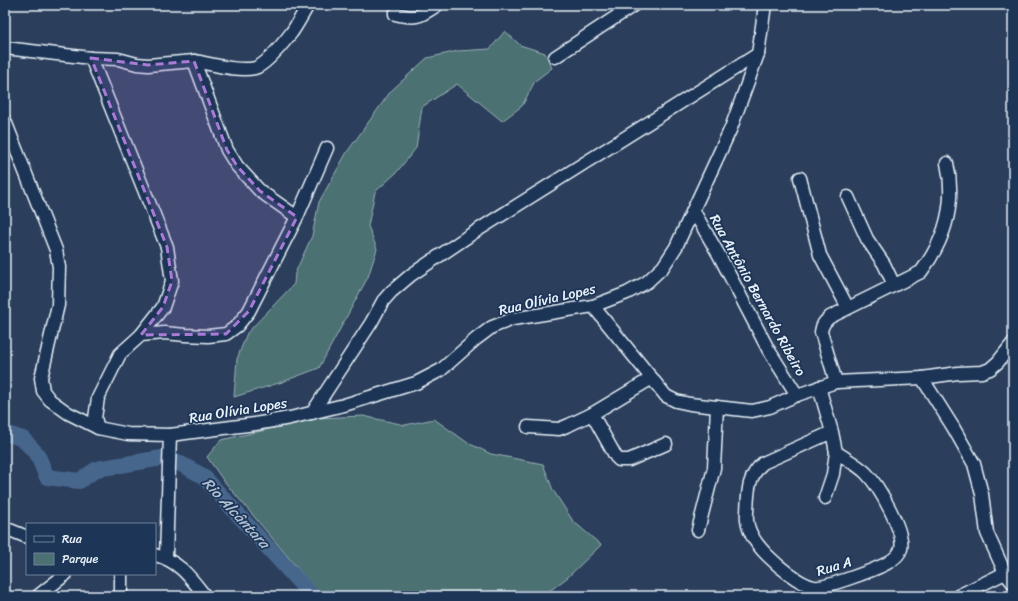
<svg xmlns="http://www.w3.org/2000/svg" width="1018" height="601" viewBox="0 0 1018 601" font-family="Sriracha,sans-serif">
  <rect width="100%" height="100%" fill="#2b3e5c"/>
  <filter id="ink" filterUnits="userSpaceOnUse"><feTurbulence type="fractalNoise" baseFrequency=".025" numOctaves="2"/><feDisplacementMap in="SourceGraphic" scale="8" xChannelSelector="R" yChannelSelector="G"/><feConvolveMatrix kernelMatrix="1 2 1 2 8 2 1 2 1" color-interpolation-filters="sRGB"/></filter>
  <g filter="url(#ink)">
    <g fill="#4c7173" stroke="#9ab1b6">
      <polygon points="505,31 520,45 545,53 552,68 535,81 522,106 502,121 457,84 422,107 416,148 396,173 375,192 368,226 377,249 368,277 319,368 282,382 234,397 237,359 247,333 294,284 295,273 312,236 319,202 347,152 391,91 427,58 458,51 490,49"/>
      <polygon points="363,416 405,425 434,419 468,443 491,454 543,464 553,490 573,521 601,545 568,577 543,596 321,596 223,480 207,457 221,440 319,418"/>
    </g>
    <g fill="none" stroke-linecap="round" stroke-linejoin="round">
      <polyline stroke="#46668c" stroke-width="16" points="5,433 23,439 37,454 47,477 79,481 97,469 168,457 203,476 312,596"/>
      <g stroke="#e8f1f8" stroke-width="15">
        <g id="minor">
          <path d="M395,14C417,19 419,17 437,5"/>
          <polyline points="5,48 91,58 118,59 137,64 148,65 194,61 227,150 237,166 260,191 297,217"/>
          <polyline points="555,57 634,5"/>
          <polyline points="91,58 167,247 172,281 163,307 141,335"/>
          <path d="M194,61C212,64 238,72 255,68C266,65 285,41 292,32C298,23 303,14 308,5"/>
          <polyline points="5,121 56,250 59,267 58,305 41,378 43,391 50,400 68,413 98,428 128,434 170,435 255,424 290,418 344,405 416,383 441,370 476,339 492,327 513,319 593,306 627,293 647,282 663,267 676,247 731,128 758,54 765,5"/>
          <polyline points="800,178 820,255 848,308"/>
          <polyline points="848,197 867,239 884,264 894,285"/>
          <polyline points="693,210 719,255 768,349 797,395 836,382 922,378 958,373 982,372 990,369 998,362 1013,343"/>
          <polyline points="593,306 666,396 676,401 690,404 752,411 770,407 797,395"/>
          <polyline points="922,378 953,427 974,464 982,494 987,533 1005,573 1013,583"/>
          <path d="M836,382L821,332C822,325 824,322 830,317L921,272C945,240 956,203 947,163"/>
          <path d="M819,387L832,432L836,452C846,459 858,465 866,473C879,486 905,532 901,549C899,555 894,559 889,562C880,568 824,589 814,587C799,584 778,566 767,555C756,544 745,530 747,513C748,493 747,477 763,463L832,432"/>
          <polyline points="312,413 371,323 383,301 391,292 411,275 470,235 758,54"/>
          <polyline points="592,414 616,457 619,460 629,460 666,444"/>
          <polyline points="528,427 559,429 569,425 592,414 652,378"/>
          <polyline points="98,428 95,418 98,398 120,354 141,335 165,333 185,335 208,336 226,334 237,326 249,311 297,217 327,148"/>
          <polyline points="825,498 833,474 836,452"/>
          <polyline points="5,528 27,537"/>
          <polyline points="698,530 714,468 717,407"/>
          <path d="M155,555C179,561 190,577 205,596"/>
          <polyline points="166,558 170,435"/>
          <polyline points="121,574 121,596"/>
          <polyline points="38,596 66,574"/>
          <polyline points="958,596 1005,573"/>
        </g>
      </g>
      <use href="#minor" stroke="#1d3557" stroke-width="12"/>
    </g>
  </g>
  <path fill="#a77bd6" fill-opacity="0.2" stroke="#a77bd6" stroke-width="3" stroke-dasharray="8 5" stroke-linejoin="round" d="M91,58L148,65L194,61L227,150L237,166L260,191L297,217L249,311L226,334L141,335L163,307L172,281L167,247Z"/>
  <g text-anchor="middle" stroke-width="3.5" stroke-linejoin="round" paint-order="stroke">
    <g font-size="14" fill="#e8f1f8" stroke="#1d3557">
      <text transform="translate(758 295) rotate(61)" y="5">Rua Antônio Bernardo Ribeiro</text>
      <text transform="translate(547 299) rotate(-13)" y="5">Rua Olívia Lopes</text>
      <text transform="translate(238 410) rotate(-9)" y="5">Rua Olívia Lopes</text>
      <text transform="translate(834 566) rotate(-17)" y="5">Rua A</text>
    </g>
    <g font-size="15" font-style="italic" fill="#afc0d2" stroke="#1d3557">
      <text transform="translate(236 513) rotate(47)" y="5">Rio Alcântara</text>
    </g>
  </g>
  <rect width="1018" height="601" fill="none" stroke="#1d3557" stroke-width="20"/>
  <rect x="10" y="10" width="998" height="581" fill="none" stroke="#e8f1f8" stroke-width="1.5" filter="url(#ink)"/>
  <rect x="26" y="523" width="130" height="52" fill="#1d3557" stroke="#6e8097"/>
  <rect x="34" y="536" width="20" height="6" fill="#1d3557" stroke="#6e8097"/>
  <text x="62" y="543" font-size="12" fill="#e8f1f8">Rua</text>
  <rect x="34" y="553" width="20" height="12" fill="#4c7173" stroke="#6e8097"/>
  <text x="62" y="563" font-size="12" fill="#e8f1f8">Parque</text>
</svg>
